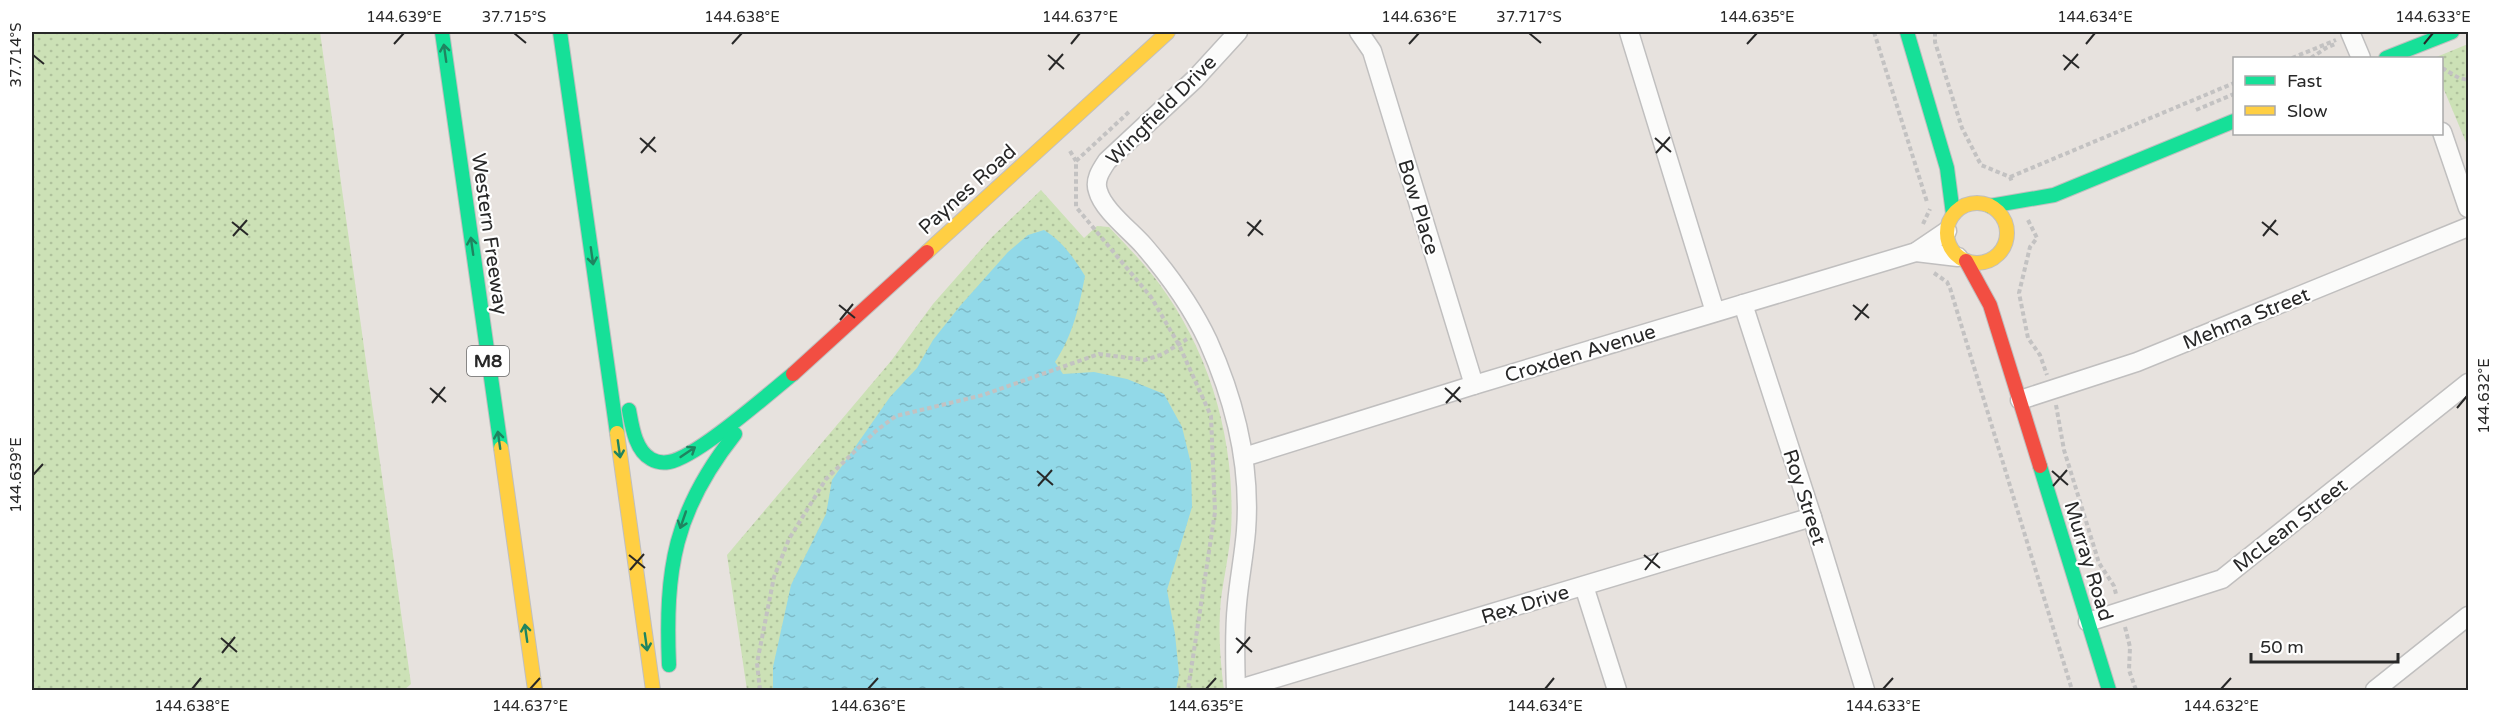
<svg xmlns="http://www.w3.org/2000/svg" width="2500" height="722" viewBox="0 0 2500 722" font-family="'Varela Round',sans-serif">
  <defs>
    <pattern id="grass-dots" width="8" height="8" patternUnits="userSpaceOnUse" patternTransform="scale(1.5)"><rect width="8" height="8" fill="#cce1b6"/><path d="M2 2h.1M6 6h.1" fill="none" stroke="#afc19c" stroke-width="1.8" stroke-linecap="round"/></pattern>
    <pattern id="water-ripples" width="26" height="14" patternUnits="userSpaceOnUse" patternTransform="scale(1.5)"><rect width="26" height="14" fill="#92d9e8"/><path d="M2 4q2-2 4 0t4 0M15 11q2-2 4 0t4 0" fill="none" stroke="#7ebac7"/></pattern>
  </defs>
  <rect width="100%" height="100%" fill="#e7e2de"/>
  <g fill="url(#grass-dots)">
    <polygon points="32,32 320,32 411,684 404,690 32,690"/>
    <polygon points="2468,44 2468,147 2442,85 2442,58 2434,58"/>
    <path d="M1041,190L1084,238L1097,226L1109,227C1126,245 1143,262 1158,282C1211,353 1236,443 1231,531C1229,554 1224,577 1221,599C1218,630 1220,660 1224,690H747L727,555L891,361L933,304L992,237Z"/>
  </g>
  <path fill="url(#water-ripples)" d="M1044,230C1062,241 1074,258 1085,276C1079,307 1073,335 1055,362L1063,374L1094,372L1127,379L1164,394L1182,427L1191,464L1192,507L1167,590L1175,634L1179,674L1176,690H773V667L791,585L826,514L832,480L890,397L917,368L933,340L960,306L1008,252L1028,235Z"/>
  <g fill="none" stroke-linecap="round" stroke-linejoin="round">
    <g stroke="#c0bfbf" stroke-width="21">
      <g id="street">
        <polyline points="1359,32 1372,51 1474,385"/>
        <polyline points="1629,32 1715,312"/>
        <polyline points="2350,32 2361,58"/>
        <polyline points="2442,132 2468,208"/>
        <polyline points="1916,252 1958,257"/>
        <polyline points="1743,304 1812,517 1865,690"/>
        <polyline points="2020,400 2137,362 2468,227"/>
        <polyline points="1244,457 1474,385 1916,252 1947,231"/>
        <polyline points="1584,586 1617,690"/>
        <polyline points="2088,622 2222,579 2468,383"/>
        <path d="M1236,690C1235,662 1234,633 1237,604C1239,580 1244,556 1246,531C1251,465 1235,401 1208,341C1192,307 1169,275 1144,246C1131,231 1103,210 1098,191C1094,180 1101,170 1107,161L1195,79L1238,32"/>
        <polyline points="1236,690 1812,517"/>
        <polyline points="2375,690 2468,616"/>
      </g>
    </g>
    <g stroke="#c0bfbf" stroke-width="16">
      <g id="fast">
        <polyline points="442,32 501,448"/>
        <polyline points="560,32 617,433"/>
        <polyline points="1907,32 1947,168 1953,214"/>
        <polyline points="2386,58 2452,32"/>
        <polyline points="1990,206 2054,195 2234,121"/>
        <path d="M629,410C632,426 635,450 651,459C656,462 663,463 669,462C697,457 768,394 793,374"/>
        <polyline points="2040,466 2109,690"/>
        <path d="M669,665C665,569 674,511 735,434"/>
      </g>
    </g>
    <g stroke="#c0bfbf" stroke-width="16">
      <g id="slow">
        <circle cx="1977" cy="233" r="30"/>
        <polyline points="927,252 1168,32"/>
        <polyline points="617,433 653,690"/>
        <polyline points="501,448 535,690"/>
      </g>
    </g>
    <g stroke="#c0bfbf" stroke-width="16">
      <g id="jam">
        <polyline points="1966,261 1990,305 2040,466"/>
        <polyline points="793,374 927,252"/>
      </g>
    </g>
    <g stroke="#c3c2c2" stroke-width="4" stroke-dasharray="4.5 3" stroke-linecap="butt">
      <polyline points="1874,32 1927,202"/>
      <polyline points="1935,32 1935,42 1962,128 1981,165 2010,177 2012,182"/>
      <polyline points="2292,58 2336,40"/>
      <polyline points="2311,58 2326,48 2335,44"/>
      <polyline points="2442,68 2459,78 2468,80"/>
      <polyline points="2196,110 2234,94"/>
      <polyline points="1070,151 1076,161 1076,207 1151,297 1179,345 1211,416 1215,512 1188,690"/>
      <polyline points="1076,161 1130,111"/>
      <polyline points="2010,177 2234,83"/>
      <polyline points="2028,220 2037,238 2030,247 2019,293 2028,338 2040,355 2047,375"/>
      <polyline points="1923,224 1930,209"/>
      <polyline points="1934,273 1947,282 1950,288 2072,690"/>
      <polyline points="2056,405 2064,450 2099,563 2114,586 2116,594"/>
      <polyline points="2125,627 2130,647 2129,670 2136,690"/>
      <polyline points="760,690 757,663 774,577 789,539 826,479 877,430 896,416 983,395 1099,354 1145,360 1163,354 1187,339"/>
    </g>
    <use href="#street" stroke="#fbfbfa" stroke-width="18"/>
    <use href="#fast" stroke="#16e098" stroke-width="14"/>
    <use href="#slow" stroke="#ffcf43" stroke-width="14"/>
    <use href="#jam" stroke="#f24e42" stroke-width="14"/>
  </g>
  <defs><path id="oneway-shaft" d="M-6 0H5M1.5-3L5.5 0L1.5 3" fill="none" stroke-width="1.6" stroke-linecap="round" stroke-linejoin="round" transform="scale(1.5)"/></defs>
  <g stroke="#1f8460">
    <use href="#oneway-shaft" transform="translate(445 53) rotate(-98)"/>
    <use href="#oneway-shaft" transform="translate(472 246) rotate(-98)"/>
    <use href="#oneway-shaft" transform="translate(592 256) rotate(82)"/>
    <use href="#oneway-shaft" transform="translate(499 440) rotate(-98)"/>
    <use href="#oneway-shaft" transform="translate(619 449) rotate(82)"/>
    <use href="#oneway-shaft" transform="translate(688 452) rotate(-34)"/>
    <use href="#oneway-shaft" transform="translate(683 520) rotate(109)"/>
    <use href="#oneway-shaft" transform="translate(526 633) rotate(-98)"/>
    <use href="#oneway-shaft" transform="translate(646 642) rotate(82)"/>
  </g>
  <path fill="none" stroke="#282828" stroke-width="2" d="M514,33L526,43M1529,33L1541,43M394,44L404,33M732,44L742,33M1071,44L1080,33M1409,44L1419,33M1747,44L1757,33M2086,44L2095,33M2424,44L2433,33M33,55L44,64M1048,55L1064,69M2063,55L2079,68M1049,70L1063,54M2064,70L2078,54M640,138L656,152M1655,138L1671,152M641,153L655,137M1656,153L1670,137M232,222L248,235M1247,222L1263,235M2262,222L2278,235M233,236L247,220M1248,236L1261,220M2263,236L2276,220M839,305L855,318M1853,305L1869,318M840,320L853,304M1855,320L1868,304M430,388L446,402M1445,388L1461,402M432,403L445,387M1446,403L1460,387M2457,408L2467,396M1037,471L1053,485M2052,471L2068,485M33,475L43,464M1038,486L1052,470M2053,486L2067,470M629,555L645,568M1644,555L1660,568M630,570L644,554M1645,570L1658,553M221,638L237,652M1236,638L1252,652M222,653L235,637M1237,653L1250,637M192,689L201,678M530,689L540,678M868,689L878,678M1206,689L1216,678M1545,689L1554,678M1883,689L1893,678M2221,689L2231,678"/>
  <g text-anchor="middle" stroke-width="4.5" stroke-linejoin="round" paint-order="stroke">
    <rect fill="#fff" stroke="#686868" stroke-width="1.5" x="467" y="346" width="42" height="30" rx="4.5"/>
    <g font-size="18" font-weight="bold" fill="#282828">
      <text x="488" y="367">M8</text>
    </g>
    <g font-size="20" fill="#282828" stroke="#fff">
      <text transform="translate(1161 110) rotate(-45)" y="7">Wingfield Drive</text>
      <text transform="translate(967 189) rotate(-42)" y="7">Paynes Road</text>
      <text transform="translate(1419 207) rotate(73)" y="7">Bow Place</text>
      <text transform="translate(490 234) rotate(82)" y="7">Western Freeway</text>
      <text transform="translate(2246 318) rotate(-22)" y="7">Mehma Street</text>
      <text transform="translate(1580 353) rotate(-17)" y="7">Croxden Avenue</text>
      <text transform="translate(1805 497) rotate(72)" y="7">Roy Street</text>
      <text transform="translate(2290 525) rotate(-38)" y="7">McLean Street</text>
      <text transform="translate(2089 561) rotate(73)" y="7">Murray Road</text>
      <text transform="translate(1525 604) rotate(-17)" y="7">Rex Drive</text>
    </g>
  </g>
  <rect width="2500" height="722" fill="none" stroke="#ffffff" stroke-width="66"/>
  <rect x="2233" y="57" width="210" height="78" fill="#ffffff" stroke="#a9a9a9" stroke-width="1.5"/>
  <rect x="2245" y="76" width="30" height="9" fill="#16e098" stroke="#a9a9a9" stroke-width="1.5"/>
  <text x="2287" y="87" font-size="18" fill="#282828">Fast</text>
  <rect x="2245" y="106" width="30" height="9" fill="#ffcf43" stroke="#a9a9a9" stroke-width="1.5"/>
  <text x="2287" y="117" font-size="18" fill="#282828">Slow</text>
  <path d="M2251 653v9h147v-9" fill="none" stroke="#282828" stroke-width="3"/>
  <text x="2260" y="653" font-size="18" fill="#282828" stroke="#ffffff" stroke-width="4.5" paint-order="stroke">50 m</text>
  <rect x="33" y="33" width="2434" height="656" fill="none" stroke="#282828" stroke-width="2"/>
  <g font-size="15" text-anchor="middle" fill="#282828">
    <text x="404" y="22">144.639°E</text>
    <text x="514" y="22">37.715°S</text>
    <text x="742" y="22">144.638°E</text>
    <text x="1080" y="22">144.637°E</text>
    <text x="1419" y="22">144.636°E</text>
    <text x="1529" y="22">37.717°S</text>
    <text x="1757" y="22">144.635°E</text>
    <text x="2095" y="22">144.634°E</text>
    <text x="2433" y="22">144.633°E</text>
    <text transform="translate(16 55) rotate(-90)" y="5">37.714°S</text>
    <text transform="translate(2484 396) rotate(-90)" y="5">144.632°E</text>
    <text transform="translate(16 475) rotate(-90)" y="5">144.639°E</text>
    <text x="192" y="711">144.638°E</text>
    <text x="530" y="711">144.637°E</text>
    <text x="868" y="711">144.636°E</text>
    <text x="1206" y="711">144.635°E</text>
    <text x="1545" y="711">144.634°E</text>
    <text x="1883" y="711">144.633°E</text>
    <text x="2221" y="711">144.632°E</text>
  </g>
</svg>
